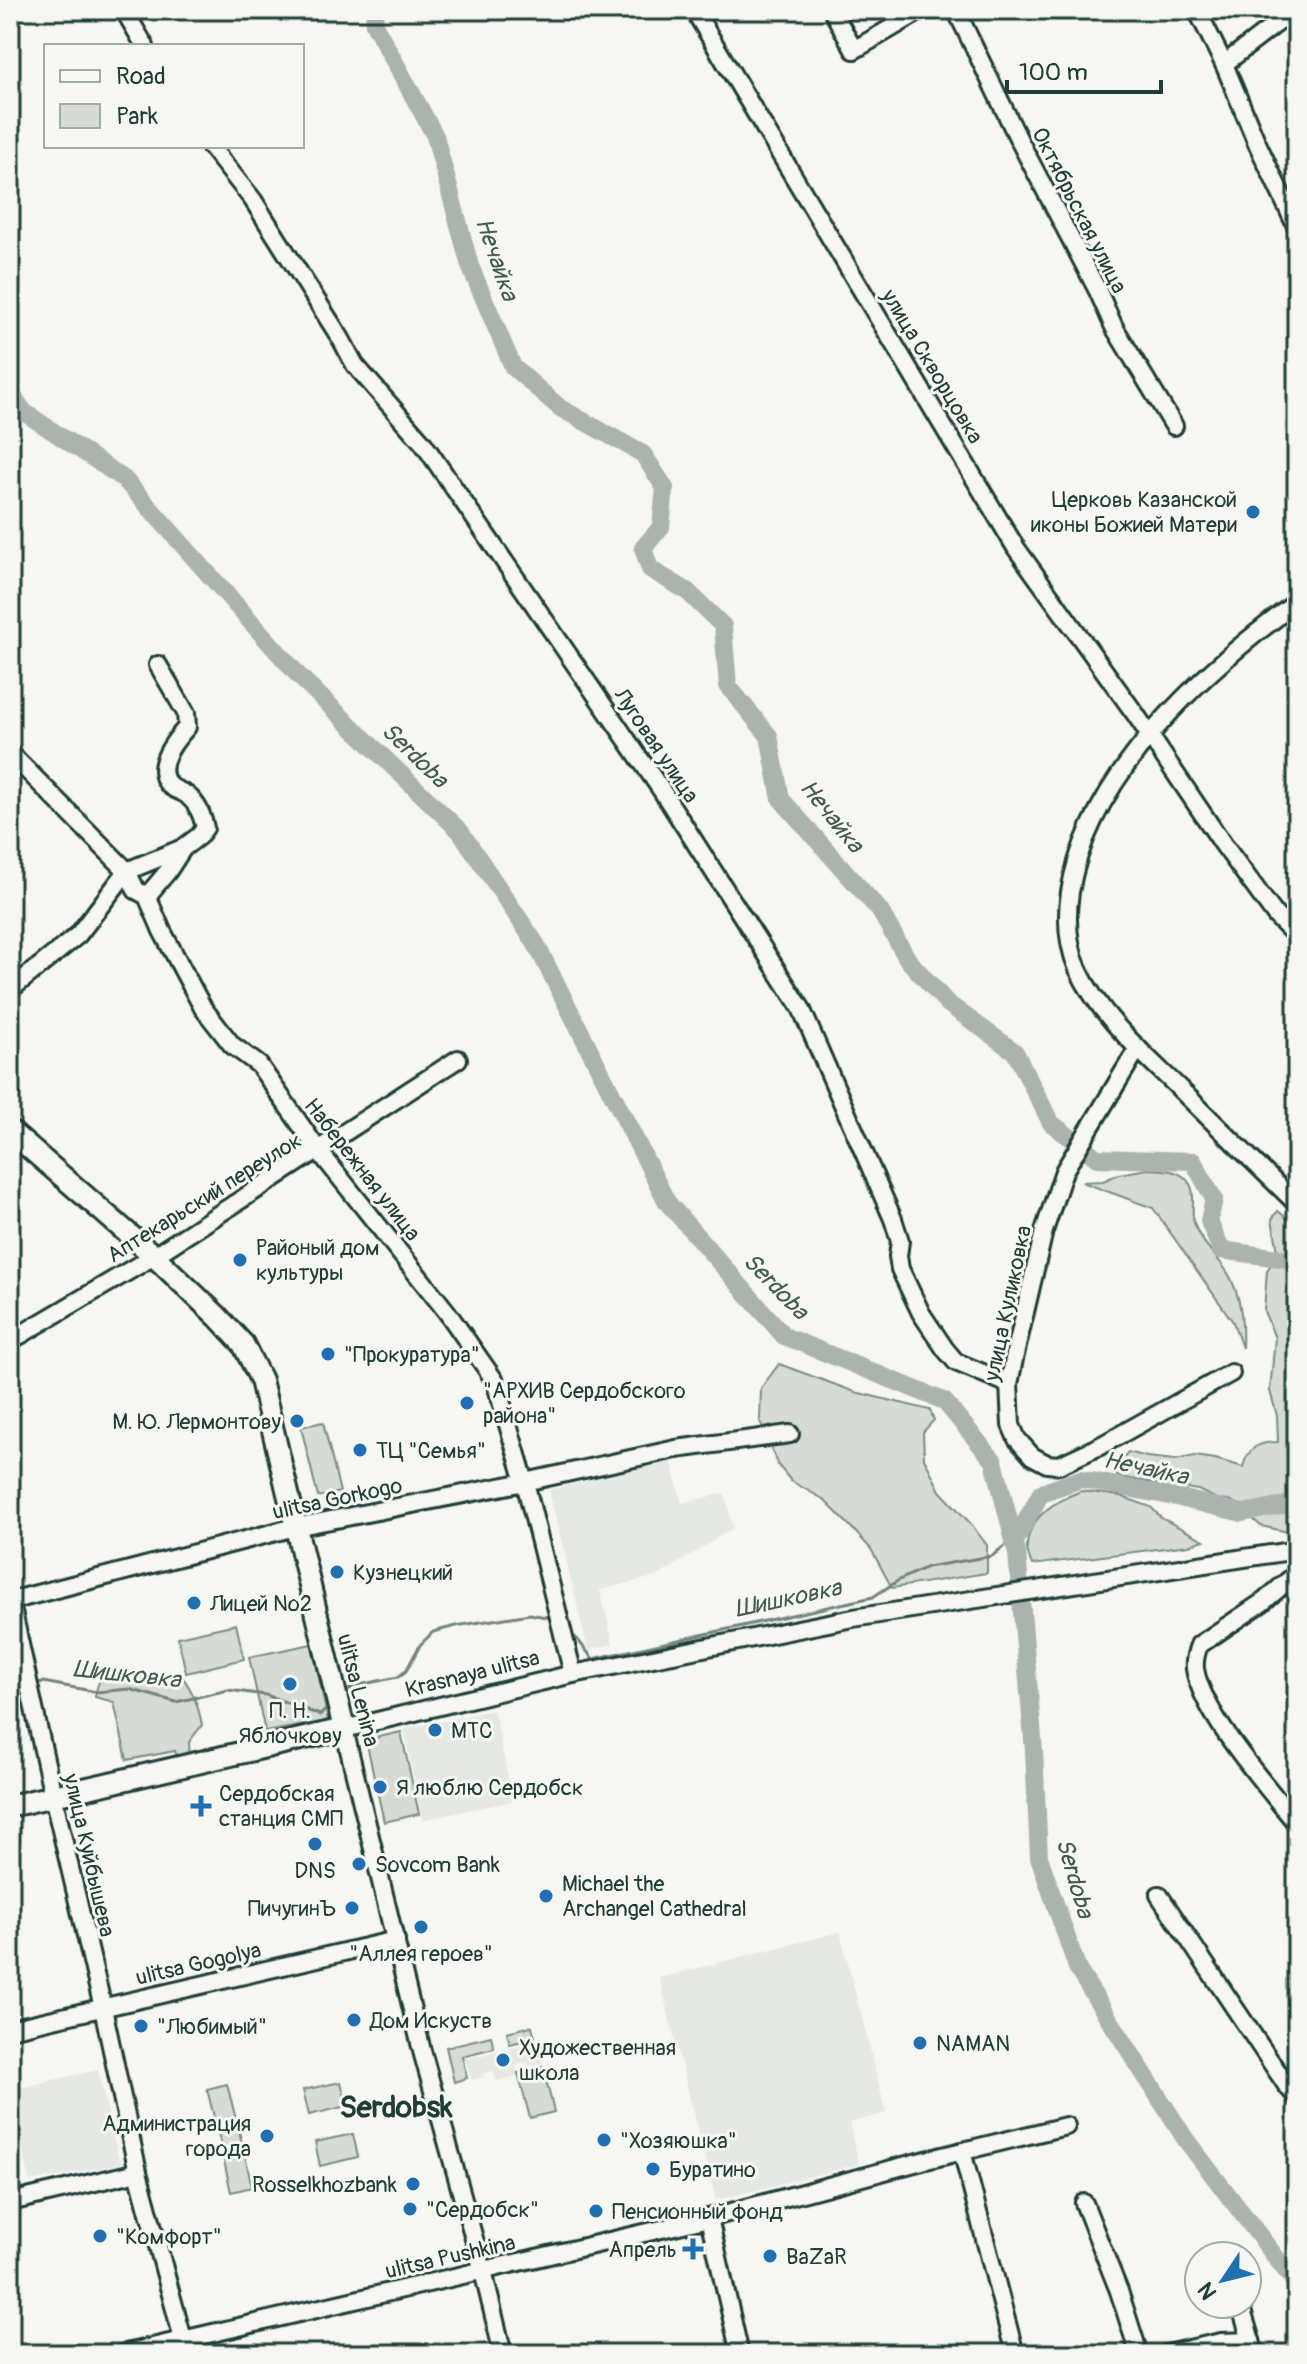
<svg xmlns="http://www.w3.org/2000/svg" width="1307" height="2364" viewBox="0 0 1307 2364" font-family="Pangolin,sans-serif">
  <rect width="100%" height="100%" fill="#f6f6f2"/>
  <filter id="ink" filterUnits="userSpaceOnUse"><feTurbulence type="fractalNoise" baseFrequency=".0125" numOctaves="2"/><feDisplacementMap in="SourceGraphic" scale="16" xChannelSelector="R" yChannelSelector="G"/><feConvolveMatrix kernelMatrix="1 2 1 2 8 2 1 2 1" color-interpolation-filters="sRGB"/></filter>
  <g filter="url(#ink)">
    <g fill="#e6e8e4">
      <polygon points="671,1461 682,1503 725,1493 733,1528 658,1576 600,1590 613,1644 588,1650 549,1490"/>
      <polygon points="494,1710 513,1801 422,1820 404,1729"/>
      <polygon points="840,1932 886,2113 849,2123 859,2164 716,2200 659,1978"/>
      <polygon points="537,2042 542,2064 529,2066 528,2062 516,2065 518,2076 496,2081 493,2071 483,2073 484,2077 471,2080 465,2059"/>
      <polygon points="98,2070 118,2158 124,2163 30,2182 10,2090"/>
    </g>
    <g fill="#d6dbd6" stroke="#7a8c85" stroke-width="2">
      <path d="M1148,1169C1159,1170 1175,1169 1184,1177C1198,1189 1191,1203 1193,1218C1197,1243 1223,1259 1232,1281C1242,1303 1243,1325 1242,1348L1233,1322L1153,1208L1082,1182L1103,1181L1119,1174Z"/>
      <path d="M1278,1211L1297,1226V1534L1261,1526L1232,1501L1217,1499L1198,1490L1118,1477L1113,1468L1128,1452L1147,1457L1175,1460L1195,1456L1215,1459L1243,1467C1248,1447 1259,1442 1278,1442L1277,1416L1270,1391L1275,1338L1264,1311L1267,1271L1278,1251L1272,1219Z"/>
      <polygon points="779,1364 855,1392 930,1410 934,1420 923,1432 924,1458 940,1491 970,1523 987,1545 987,1573 892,1588 871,1549 850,1526 823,1499 791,1481 778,1465 760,1421 761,1388"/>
      <polygon points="323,1422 340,1492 318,1497 301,1427"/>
      <path d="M1081,1491L1120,1496L1151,1507L1161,1518L1204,1540L1189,1545L1032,1565C1030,1559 1026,1551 1027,1545C1029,1516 1057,1500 1081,1491Z"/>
      <polygon points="236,1624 244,1659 186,1673 178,1637"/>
      <polygon points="312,1644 328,1721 265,1732 249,1657"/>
      <path d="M120,1672L126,1677L137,1673L180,1674C193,1690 198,1705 202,1725L189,1742L190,1758L178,1760L175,1751L127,1760L114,1702L95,1697C98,1678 102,1674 120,1672Z"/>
      <polygon points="401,1732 419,1814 384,1822 366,1740"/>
      <polygon points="532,2026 535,2038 510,2044 507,2032"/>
      <polygon points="491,2036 494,2048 462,2056 467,2078 454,2082 446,2047"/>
      <polygon points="543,2067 554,2112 530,2118 518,2073"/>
      <polygon points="341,2082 347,2106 309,2115 303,2090"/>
      <polygon points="227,2084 242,2143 222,2149 207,2089"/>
      <polygon points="353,2134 358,2157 320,2166 315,2142"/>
      <polygon points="245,2156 252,2187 231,2192 224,2161"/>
    </g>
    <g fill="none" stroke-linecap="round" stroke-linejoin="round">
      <g stroke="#72847d" stroke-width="3">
        <polyline points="569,1633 577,1639 593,1659 873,1597 899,1580 927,1567 992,1556 1013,1539"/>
        <polyline points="33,1684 43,1682 97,1692 129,1689 176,1702 228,1690 266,1695 320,1715 329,1707"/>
        <polyline points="10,1688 22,1686"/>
        <polyline points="344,1694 354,1686 398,1677 406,1671 420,1645 433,1632 456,1626 530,1614 551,1618"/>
      </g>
      <g stroke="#aab3ae" stroke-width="18">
        <polyline points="375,10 374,24 435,136 470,266 513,367 560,408 643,454 665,488 661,527 643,548 650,569 687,591 723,626 728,686 769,736 781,799 880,911 908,960 947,1003 1015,1052 1051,1123 1097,1158 1193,1161 1214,1199 1209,1221 1221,1250 1294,1260 1297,1263"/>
        <polyline points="10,392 24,412 124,479 300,677 460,831 536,944 667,1202 784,1336 944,1401 994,1461 1017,1553 1034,1751 1039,1857 1078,1970 1186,2140 1297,2285"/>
        <polyline points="1014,1543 1041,1493 1081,1479 1180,1498 1242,1513 1297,1503"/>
      </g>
      <g stroke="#1f3d34" stroke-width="22">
        <g id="minor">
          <polyline points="124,10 145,46"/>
          <polyline points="694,10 1016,548 1136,715 1223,844 1276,916 1297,937"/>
          <polyline points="832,10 854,50 922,10"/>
          <polyline points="956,10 1020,142 1098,291 1114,327 1174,426"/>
          <polyline points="1197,10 1224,64 1257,143 1297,228"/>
          <polyline points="1224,64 1294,10"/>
          <polyline points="210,146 253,200 341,339 355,365 423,443 662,791 801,1008 893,1219 900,1241 898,1256 900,1269 921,1313 945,1349 956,1362 1009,1384"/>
          <path d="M1297,602C1204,670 1089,774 1070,892C1066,918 1067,944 1078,969C1100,1017 1143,1053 1180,1089C1219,1128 1258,1166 1297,1204"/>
          <polyline points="10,753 127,871 136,890 147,896 162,931 203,1008 232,1045 259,1065 318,1150 447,1312 495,1381 525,1482 573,1674"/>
          <polyline points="147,896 168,871 183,848"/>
          <path d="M10,990L78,935L127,871L183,848L199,836L205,828C202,815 198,804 187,795C182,791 174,790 169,785C153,767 175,740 187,727L186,713L158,665"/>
          <polyline points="1138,1048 1064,1171 1044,1231 1014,1359 1009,1384 1011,1425 1017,1439 1032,1456 1047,1464 1059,1465 1100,1446 1231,1373"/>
          <polyline points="10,1341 154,1256 458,1059"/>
          <path d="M1297,1573L1263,1602L1199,1645C1196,1653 1194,1660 1195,1669C1202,1714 1268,1788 1297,1824"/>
          <polyline points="10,1598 53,1796 103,2008 138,2172 187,2354"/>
          <polyline points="10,1601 295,1527 525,1482 676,1449 790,1434"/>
          <polyline points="1159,1895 1287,2086 1297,2097"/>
          <polyline points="10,2029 396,1940"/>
          <polyline points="962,2151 1015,2354"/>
          <polyline points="10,2202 138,2172"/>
          <polyline points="1084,2203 1119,2291 1139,2354"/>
          <polyline points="709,2218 740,2354"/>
          <polyline points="1240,2304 1255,2354"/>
          <polyline points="122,2354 709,2218 922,2161 1066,2126"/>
          <polyline points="503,2354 483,2271 422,2051 344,1729 573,1674 853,1618 1297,1550"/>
          <polyline points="1166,2354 1221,2342 1251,2341"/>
        </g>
      </g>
      <g stroke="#1f3d34" stroke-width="26">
        <polyline id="major" points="10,1131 154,1256 217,1316 243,1344 261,1380 344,1729 10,1806"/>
      </g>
      <use href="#minor" stroke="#f6f6f2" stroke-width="16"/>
      <use href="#major" stroke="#f6f6f2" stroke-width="20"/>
    </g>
  </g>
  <g fill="#1f6fb2" stroke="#f6f6f2" stroke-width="3">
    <circle cx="1253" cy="512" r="8"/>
    <circle cx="240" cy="1260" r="8"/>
    <circle cx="328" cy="1354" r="8"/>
    <circle cx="467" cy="1403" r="8"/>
    <circle cx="297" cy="1421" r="8"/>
    <circle cx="360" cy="1450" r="8"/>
    <circle cx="337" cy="1572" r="8"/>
    <circle cx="194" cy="1603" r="8"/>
    <circle cx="290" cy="1684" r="8"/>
    <circle cx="435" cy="1730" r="8"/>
    <circle cx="380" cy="1787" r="8"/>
    <path d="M197 1794h8v8h8v8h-8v8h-8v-8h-8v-8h8z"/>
    <circle cx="315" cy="1844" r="8"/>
    <circle cx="359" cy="1864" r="8"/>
    <circle cx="546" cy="1896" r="8"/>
    <circle cx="352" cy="1908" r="8"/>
    <circle cx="421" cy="1927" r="8"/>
    <circle cx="354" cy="2020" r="8"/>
    <circle cx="141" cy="2026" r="8"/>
    <circle cx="920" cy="2043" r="8"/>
    <circle cx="503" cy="2060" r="8"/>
    <circle cx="267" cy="2136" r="8"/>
    <circle cx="604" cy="2140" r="8"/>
    <circle cx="653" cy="2169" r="8"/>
    <circle cx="413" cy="2184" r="8"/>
    <circle cx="410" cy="2209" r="8"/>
    <circle cx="596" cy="2211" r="8"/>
    <circle cx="100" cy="2236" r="8"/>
    <path d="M689 2237h8v8h8v8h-8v8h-8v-8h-8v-8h8z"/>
    <circle cx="770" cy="2256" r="8"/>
  </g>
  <g text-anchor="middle" stroke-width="6" stroke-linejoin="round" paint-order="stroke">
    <g font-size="22" fill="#1f3d34" stroke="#f6f6f2">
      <text transform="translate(1080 210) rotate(63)" y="8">Октябрьская улица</text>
      <text transform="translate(933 366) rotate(59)" y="8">улица Скворцовка</text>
      <text transform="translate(657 745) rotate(56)" y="8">Луговая улица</text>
      <text transform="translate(363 1169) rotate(52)" y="8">Набережная улица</text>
      <text transform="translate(204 1197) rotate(-32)" y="8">Аптекарьский переулок</text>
      <text transform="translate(1007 1303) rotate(-78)" y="8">улица Куликовка</text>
      <text transform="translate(337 1498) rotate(-12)" y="8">ulitsa Gorkogo</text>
      <text transform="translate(472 1673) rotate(-14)" y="8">Krasnaya ulitsa</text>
      <text transform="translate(359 1690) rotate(76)" y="8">ulitsa Lenina</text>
      <text transform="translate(90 1855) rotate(77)" y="8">улица Куйбышева</text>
      <text transform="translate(198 1963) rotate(-13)" y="8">ulitsa Gogolya</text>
      <text transform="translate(450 2256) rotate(-13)" y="8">ulitsa Pushkina</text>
    </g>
    <g font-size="22" fill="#1f3d34" stroke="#f6f6f2" text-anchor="start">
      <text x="1237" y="507" text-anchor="end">Церковь Казанской<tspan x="1237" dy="25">иконы Божией Матери</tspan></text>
      <text x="256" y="1255">Районый дом<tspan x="256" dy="25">культуры</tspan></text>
      <text x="344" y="1362">"Прокуратура"</text>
      <text x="483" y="1398">"АРХИВ Сердобского<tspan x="483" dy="25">района"</tspan></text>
      <text x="281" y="1429" text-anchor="end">М. Ю. Лермонтову</text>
      <text x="376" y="1458">ТЦ "Семья"</text>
      <text x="353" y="1580">Кузнецкий</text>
      <text x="210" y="1611">Лицей №2</text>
      <text x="290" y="1718" text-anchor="middle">П. Н.<tspan x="290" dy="25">Яблочкову</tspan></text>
      <text x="451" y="1738">МТС</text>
      <text x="396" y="1795">Я люблю Сердобск</text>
      <text x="219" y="1801">Сердобская<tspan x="219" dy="25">станция СМП</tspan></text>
      <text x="375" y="1872">Sovcom Bank</text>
      <text x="315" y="1878" text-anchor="middle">DNS</text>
      <text x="562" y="1891">Michael the<tspan x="562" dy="25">Archangel Cathedral</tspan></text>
      <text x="336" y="1916" text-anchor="end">ПичугинЪ</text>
      <text x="421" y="1961" text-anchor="middle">"Аллея героев"</text>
      <text x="370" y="2028">Дом Искуств</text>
      <text x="157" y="2034">"Любимый"</text>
      <text x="936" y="2051">NAMAN</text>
      <text x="519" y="2055">Художественная<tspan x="519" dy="25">школа</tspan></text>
      <text x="251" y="2131" text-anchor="end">Администрация<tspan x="251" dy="25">города</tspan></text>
      <text x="620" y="2148">"Хозяюшка"</text>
      <text x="669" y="2177">Буратино</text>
      <text x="397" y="2192" text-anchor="end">Rosselkhozbank</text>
      <text x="426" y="2217">"Сердобск"</text>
      <text x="612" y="2219">Пенсионный фонд</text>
      <text x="116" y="2244">"Комфорт"</text>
      <text x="677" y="2257" text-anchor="end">Апрель</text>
      <text x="786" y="2264">BaZaR</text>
    </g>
    <g font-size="24" font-style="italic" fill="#425a52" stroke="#f6f6f2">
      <text transform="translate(497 259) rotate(71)" y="8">Нечайка</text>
      <text transform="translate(415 755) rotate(44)" y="8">Serdoba</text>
      <text transform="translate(832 816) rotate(51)" y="8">Нечайка</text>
      <text transform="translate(776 1286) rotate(46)" y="8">Serdoba</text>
      <text transform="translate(1146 1468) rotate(12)" y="8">Нечайка</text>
      <text transform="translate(788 1598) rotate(-12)" y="8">Шишковка</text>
      <text transform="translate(127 1674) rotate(6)" y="8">Шишковка</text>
      <text transform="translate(1075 1878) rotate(74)" y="8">Serdoba</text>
    </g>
    <g font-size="30" font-weight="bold" fill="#1f3d34" stroke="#f6f6f2">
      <text x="396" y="2117">Serdobsk</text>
    </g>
  </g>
  <rect width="1307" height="2364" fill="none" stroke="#f6f6f2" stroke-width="40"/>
  <rect x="20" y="20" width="1267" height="2324" fill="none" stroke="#1f3d34" stroke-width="3" filter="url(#ink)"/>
  <rect x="44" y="44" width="260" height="104" fill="#f6f6f2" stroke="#a0aca6" stroke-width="2"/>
  <rect x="60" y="70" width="40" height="12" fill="#f6f6f2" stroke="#a0aca6" stroke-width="2"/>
  <text x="116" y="84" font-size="24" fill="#1f3d34">Road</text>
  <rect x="60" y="104" width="40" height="24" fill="#d6dbd6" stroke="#a0aca6" stroke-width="2"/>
  <text x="116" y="124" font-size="24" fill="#1f3d34">Park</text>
  <g transform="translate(1223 2280) rotate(235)"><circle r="38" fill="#f6f6f2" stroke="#a0aca6" stroke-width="2"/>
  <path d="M0-6L14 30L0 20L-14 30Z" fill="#1f6fb2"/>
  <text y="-12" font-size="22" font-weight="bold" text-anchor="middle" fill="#1f3d34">N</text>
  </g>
  <path d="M1007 80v12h154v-12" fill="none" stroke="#1f3d34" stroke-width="4"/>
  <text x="1019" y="80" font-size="24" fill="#1f3d34" stroke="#f6f6f2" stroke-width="6" paint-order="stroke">100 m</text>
</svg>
